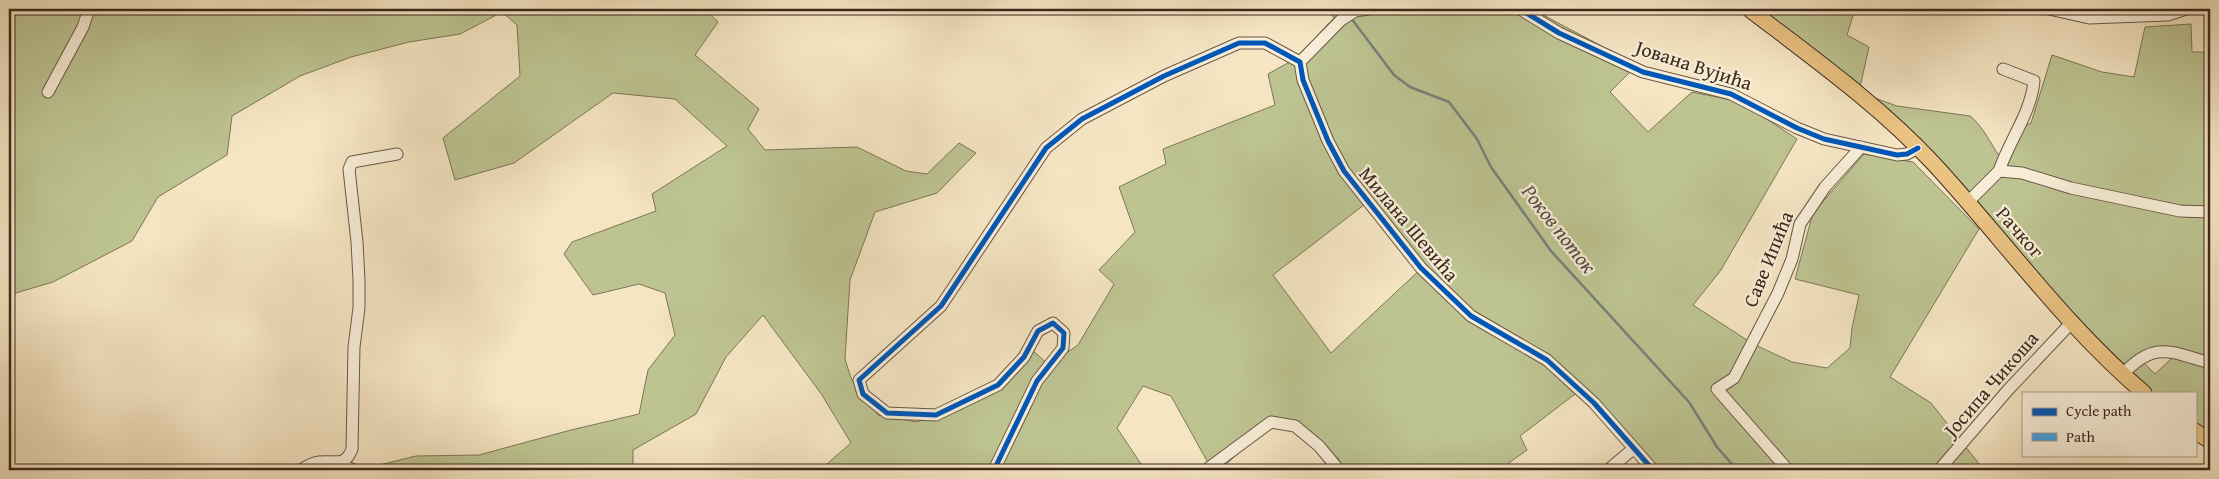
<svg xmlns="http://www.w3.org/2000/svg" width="2219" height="479" viewBox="0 0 2219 479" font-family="'Gentium Book Plus',serif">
  <rect width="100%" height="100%" fill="#f5e5c3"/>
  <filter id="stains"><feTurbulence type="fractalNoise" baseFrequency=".004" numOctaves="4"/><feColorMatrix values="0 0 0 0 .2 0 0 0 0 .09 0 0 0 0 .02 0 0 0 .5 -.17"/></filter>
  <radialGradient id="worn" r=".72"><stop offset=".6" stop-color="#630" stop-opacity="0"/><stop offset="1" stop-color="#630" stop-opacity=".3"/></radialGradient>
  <g fill="#bdc492" stroke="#7c7657" fill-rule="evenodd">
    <path d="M9,9H704L718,22L695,55L759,109L748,129L765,150L857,147L906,171L927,174L959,143L976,153L937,193L875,212L850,280L845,359L851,378L878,415L917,422L968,401L1004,380L1031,349L1049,365L1078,345L1114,284L1099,270L1135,232L1119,187L1166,164L1163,149L1275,105L1268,74L1295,59L1334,18L1327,9H1341L1335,18L1357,9H1532L1637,65L1610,92L1648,132L1692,92L1741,102L1797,139L1721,270L1693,305L1753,344L1792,362L1827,368L1850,348L1852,328L1859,295L1795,279L1813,213L1864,154L1913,162L1979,229L1890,377L1931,403L1980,465L1977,470H1656L1583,388L1520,436L1527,450L1499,470H1329L1339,459L1293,422L1275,419L1220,470H1212L1171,396L1143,386L1117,428L1145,470H820L851,443L822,395L763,315L726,357L696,414L633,450V470H359L416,456L479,455L571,430L639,414L648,370L675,335L665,293L639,284L593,295L564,254L572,242L656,211L652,194L727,146L675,99L613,93L514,163L455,180L443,138L520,76L517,25L502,12L460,34L409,42L351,57L300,76L232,116L227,155L158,197L132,241L53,282L9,295ZM1369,201L1425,265L1331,353L1273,275Z"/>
    <polygon points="1754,9 1855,9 1847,35 1869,47 1861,83 1857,89"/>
    <path d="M2191,24L2192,52H2210V209C2140,208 2071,183 2004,165L2023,127L2031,123L2052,55L2102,72L2134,77L2145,27Z"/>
    <path d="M1864,94L1897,106L1970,116C1983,126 1990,143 2000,157C1993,173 1980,184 1967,197Z"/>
    <path d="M2002,171L2210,215V357C2173,347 2153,336 2122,368L1972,203Z"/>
    <polygon points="2172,358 2210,368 2210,437 2195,427 2195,393 2150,393 2128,374 2143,362 2155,374"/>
  </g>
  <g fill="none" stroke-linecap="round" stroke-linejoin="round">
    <g stroke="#77817c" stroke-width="2.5">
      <polyline points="1341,9 1343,11"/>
      <polyline points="1351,18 1394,75 1410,87 1449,102 1477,139 1491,167 1551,251 1689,402 1717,447 1737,470"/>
    </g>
    <g stroke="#6a5746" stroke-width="13">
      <g id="minor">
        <polyline points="1520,9 1559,33 1643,72 1731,94 1797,128 1824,139 1897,155 1907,154 1918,148"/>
        <polyline points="2049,9 2089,18 2168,15 2186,9"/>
        <polyline points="1300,62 1303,80 1328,141 1344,171 1421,268 1471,316 1547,360 1594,403 1653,470"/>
        <polyline points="1300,62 1341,20 1355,11 1368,9"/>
        <polyline points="48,92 83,27 89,9"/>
        <path d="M1999,171C2009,141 2031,113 2034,81L2003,69"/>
        <polyline points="1968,202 1999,171 2022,173 2071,188 2180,211 2210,212"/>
        <path d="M2123,374C2155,340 2170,352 2210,363"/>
        <polyline points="335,462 354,470"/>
        <polyline points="9,469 12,470"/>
        <path d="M301,470C307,466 312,463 319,462C334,460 345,468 352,449L354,347L359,308V280L357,242L349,169L352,162L397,154"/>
        <polyline points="994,470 1037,381 1063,348 1064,333 1053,323 1038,331 1024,357 998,385 936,415 887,413 863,394 859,380 941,306 1046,148 1082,119 1164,76 1239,43 1265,43 1300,62"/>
        <polyline points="1206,470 1271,422 1295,426 1319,446 1339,470"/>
        <polyline points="1608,470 1633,449"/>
        <polyline points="1788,470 1717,389 1734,378 1778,293 1792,259 1800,224 1825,187 1861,147"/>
        <polyline points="1939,470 2008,390 2072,322"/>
      </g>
    </g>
    <g stroke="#3c281c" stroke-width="17">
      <g id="major">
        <path d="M1749,9C1813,58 1879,105 1934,164C2004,240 2065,326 2144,393"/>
        <polyline points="2195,431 2210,441"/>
      </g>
    </g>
    <use href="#minor" stroke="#f8eed8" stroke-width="11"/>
    <use href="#major" stroke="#eac282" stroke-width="15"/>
    <polyline stroke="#3fa3ea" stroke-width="4" stroke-dasharray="8 4" stroke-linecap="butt" points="1354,9 1355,11"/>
    <g stroke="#f8eed8" stroke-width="8">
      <g id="cycleway">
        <polyline points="1520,9 1559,33 1643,72 1731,94 1797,128 1824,139 1897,155 1907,154 1918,148"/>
        <polyline points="994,470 1037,381 1063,348 1064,333 1053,323 1038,331 1024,357 998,385 936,415 887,413 863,394 859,380 941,306 1046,148 1082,119 1164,76 1239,43 1265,43 1300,62 1303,80 1328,141 1344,171 1421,268 1471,316 1547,360 1594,403 1653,470"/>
      </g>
    </g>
    <use href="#cycleway" stroke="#0057b8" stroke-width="5"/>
  </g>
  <g text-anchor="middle" stroke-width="4.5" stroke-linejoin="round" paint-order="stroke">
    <g font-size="20" fill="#3c281c" stroke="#f8eed8">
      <text transform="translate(1694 65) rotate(18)" y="7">Јована Вујића</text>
      <text transform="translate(1409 224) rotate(50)" y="7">Милана Шевића</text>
      <text transform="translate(2020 232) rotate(49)" y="7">Рачког</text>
      <text transform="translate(1768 259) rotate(-68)" y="7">Саве Ипића</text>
      <text transform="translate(1991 384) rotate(-49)" y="7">Јосипа Чикоша</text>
    </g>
    <g font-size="21" font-style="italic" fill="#554d44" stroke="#f8eed8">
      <text transform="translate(1559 229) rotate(52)" y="7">Роков поток</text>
    </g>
  </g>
  <rect width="2219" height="479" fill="none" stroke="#f5e5c3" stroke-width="30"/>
  <rect x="10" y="10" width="2199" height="459" fill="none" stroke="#3c281c" stroke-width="2.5"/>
  <rect x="15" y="15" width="2189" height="449" fill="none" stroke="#3c281c"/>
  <rect x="2022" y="392" width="175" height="65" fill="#f8eed8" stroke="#ad9f8d"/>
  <rect x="2032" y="408" width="25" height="8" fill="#0057b8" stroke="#ad9f8d"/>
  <text x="2066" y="416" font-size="15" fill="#3c281c">Cycle path</text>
  <rect x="2032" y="433" width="25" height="8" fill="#3fa3ea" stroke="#ad9f8d"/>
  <text x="2066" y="442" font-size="15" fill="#3c281c">Path</text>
  <rect width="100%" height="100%" filter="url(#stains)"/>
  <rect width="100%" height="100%" fill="url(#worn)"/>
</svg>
